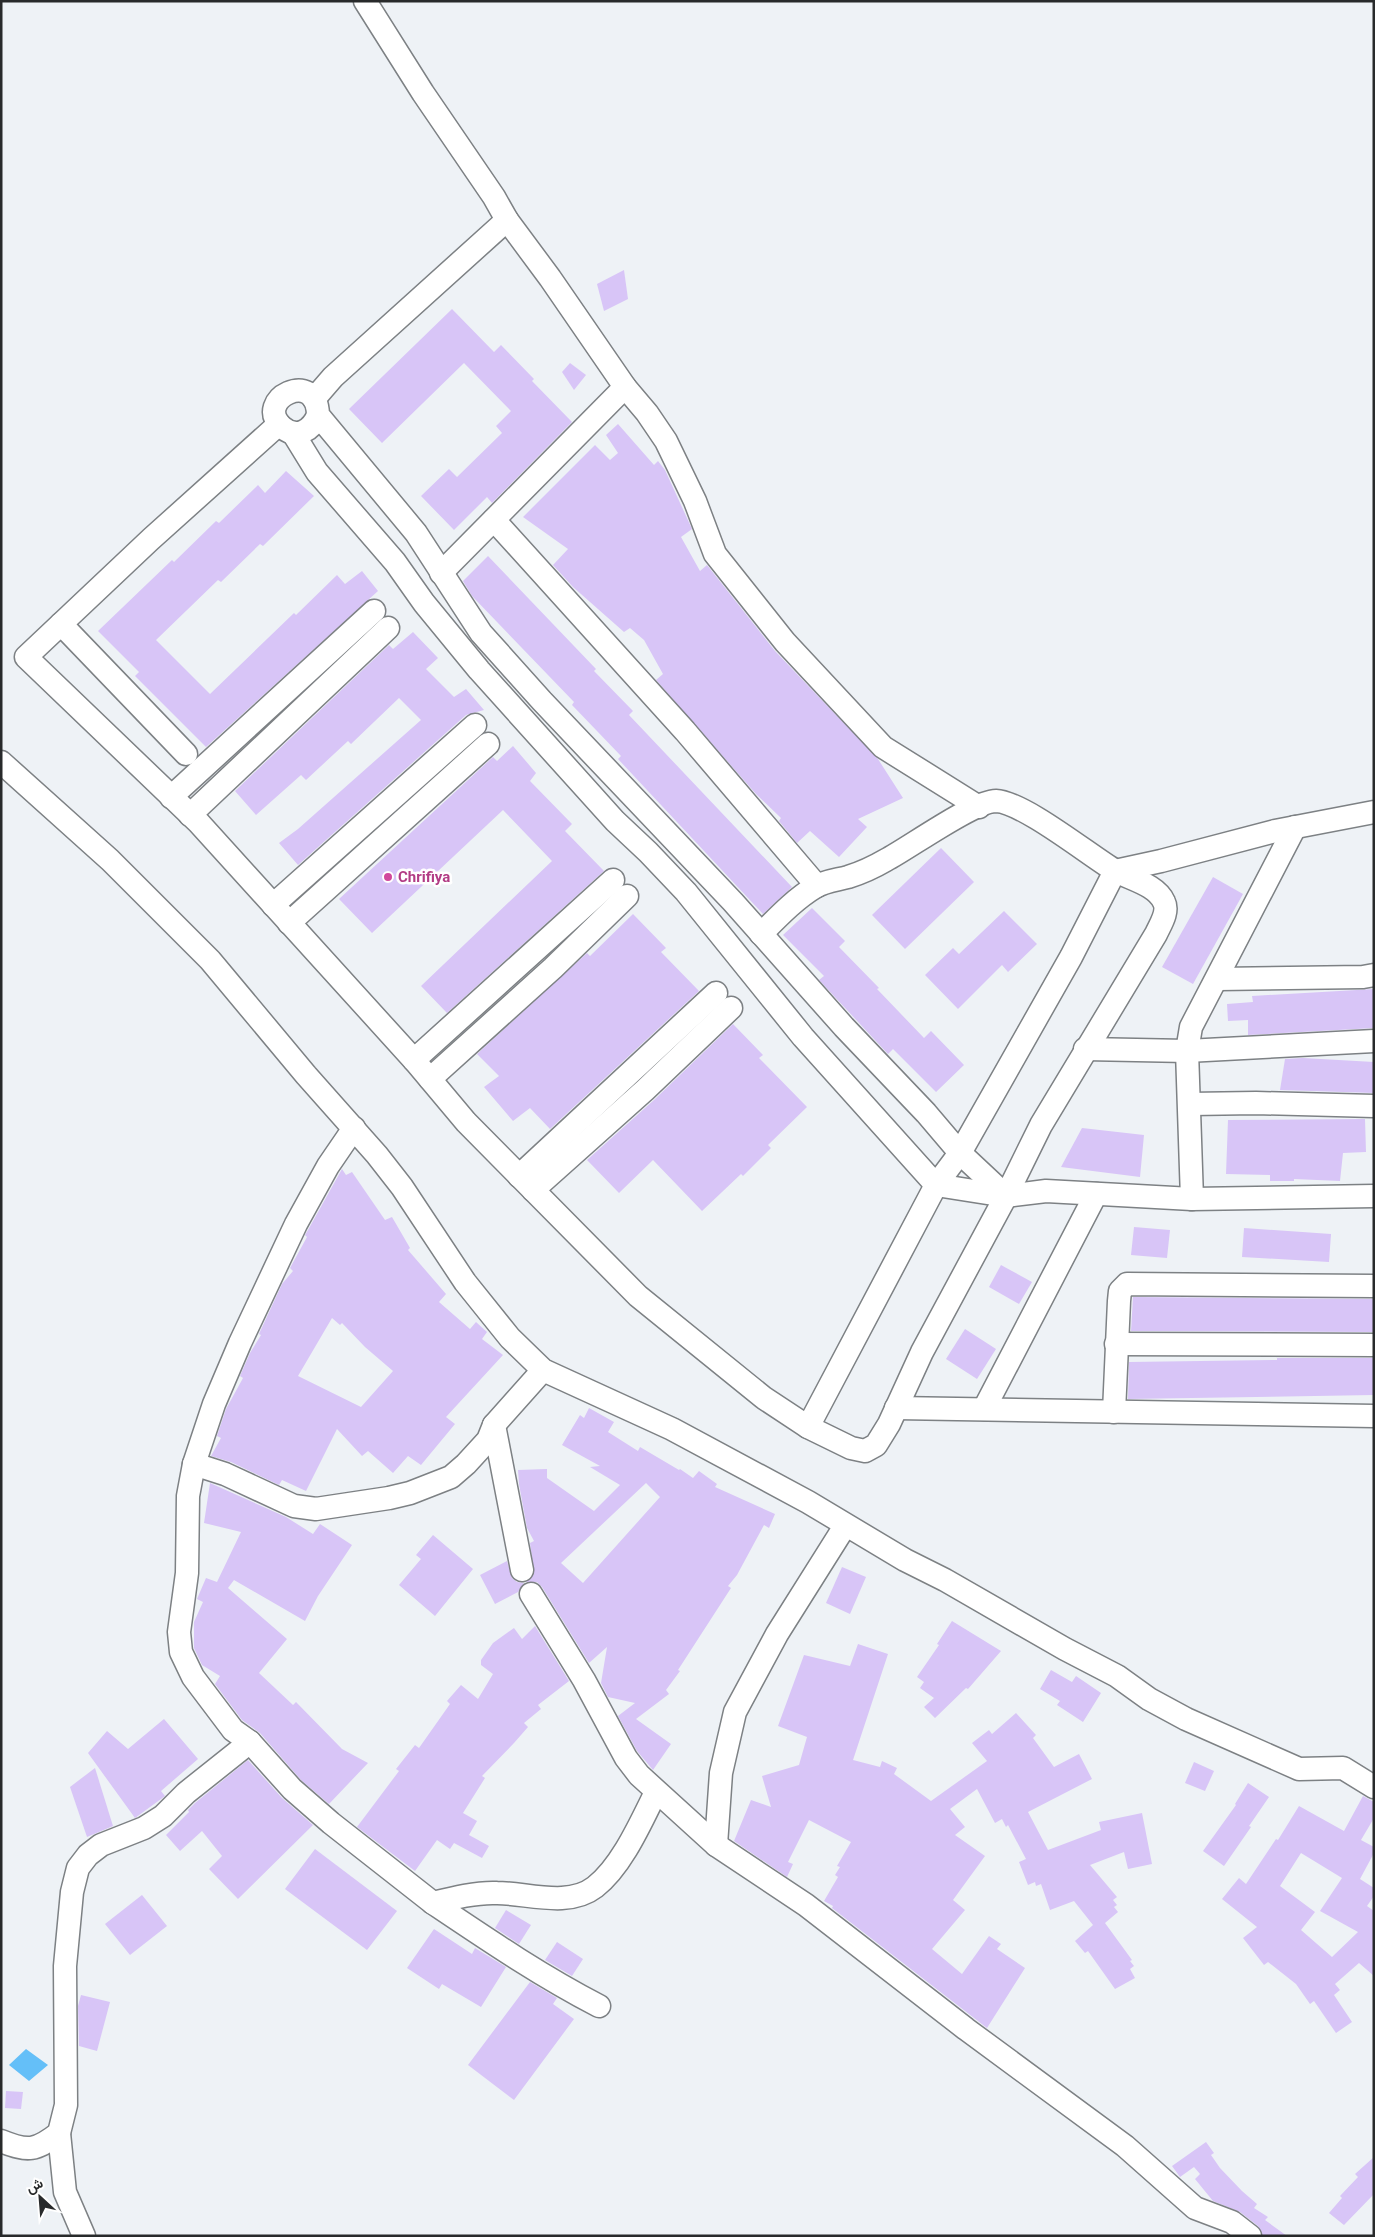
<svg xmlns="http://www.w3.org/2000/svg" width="1375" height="2237" viewBox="0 0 1375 2237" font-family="Georgia,Vazirmatn,serif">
  <rect width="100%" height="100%" fill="#eef2f6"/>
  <polygon fill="#64bff8" points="26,2049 48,2065 29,2081 9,2065"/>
  <g fill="#d8c5f7" fill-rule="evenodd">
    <polygon points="624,270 628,299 604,311 597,284"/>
    <polygon points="452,309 494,352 501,345 534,379 532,381 572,422 492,503 487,497 454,530 421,496 449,469 457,477 502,433 496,426 511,411 464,363 382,443 349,409"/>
    <polygon points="570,363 586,375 574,390 562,372"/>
    <polygon points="618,424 654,465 658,461 665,470 692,529 681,537 700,571 707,565 775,651 878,759 903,798 858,819 867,827 839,857 810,831 797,843 779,821 781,818 756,794 656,680 663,674 644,640 630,628 624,632 573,587 553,565 568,549 523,517 595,445 610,460 618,453 606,435"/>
    <polygon points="286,471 314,496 263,546 260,544 221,582 218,580 156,640 210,694 294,613 296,615 337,575 345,584 362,571 378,591 206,747 135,676 139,672 98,631 172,560 174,562 216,521 219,523 258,485 265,493"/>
    <polygon points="488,556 596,669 594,671 633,711 629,715 792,887 763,914 618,759 621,756 572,705 574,702 472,596 463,581"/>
    <polygon points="413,632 438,658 426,669 454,697 466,689 484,710 466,715 298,865 279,843 298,829 421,720 399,698 351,744 348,741 306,780 301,775 256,815 235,791 389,645 393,649"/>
    <polygon points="513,746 536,773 530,781 572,824 565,831 604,871 447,1013 421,986 552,861 503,810 372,933 339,899 493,757 497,761"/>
    <polygon points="941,848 974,882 905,949 872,915"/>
    <polygon points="1213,877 1243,894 1193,984 1162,967"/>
    <polygon points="812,908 845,941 839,947 879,988 877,989 924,1038 931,1031 964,1065 936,1092 893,1049 888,1054 819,980 824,976 783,935"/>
    <polygon points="1004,911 1037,944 1008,972 1002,965 958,1009 925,975 953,948 959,954"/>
    <polygon points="633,914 666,948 661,952 699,991 550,1129 530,1108 513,1121 484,1087 499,1076 477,1054 587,953 590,956"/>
    <polygon points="1374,989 1374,1028 1248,1035 1248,1020 1228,1021 1227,1004 1253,1002 1252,996"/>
    <polygon points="733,1024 763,1055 759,1058 807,1107 768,1145 771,1148 743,1176 741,1174 702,1211 653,1160 619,1193 587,1160 654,1100"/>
    <polygon points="1303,1058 1374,1062 1374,1093 1280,1090 1285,1059"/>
    <polygon points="1365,1119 1366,1152 1343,1153 1340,1181 1294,1179 1294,1181 1270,1181 1270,1175 1226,1174 1228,1120"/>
    <polygon points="1082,1128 1144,1135 1140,1177 1061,1167"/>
    <path d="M342,1169L346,1175L352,1172L385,1220L392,1217L410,1248L408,1250L446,1294L439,1302L470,1329L476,1322L487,1332L482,1339L503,1355L446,1417L455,1424L421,1465L408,1456L393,1473L368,1451L362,1456L337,1429L306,1491L282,1480L279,1485L231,1462L211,1456L221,1438L217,1436L226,1409L243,1378L240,1376L250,1353L261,1335L259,1334L282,1284L293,1271L290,1268L307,1237L305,1235L308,1230ZM332,1318L340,1325L342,1323L365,1347L393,1371L361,1407L298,1376Z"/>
    <polygon points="1134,1227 1170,1230 1167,1258 1131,1255"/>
    <polygon points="1244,1228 1331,1234 1329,1262 1242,1257"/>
    <polygon points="1001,1265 1032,1282 1019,1304 989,1287"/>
    <polygon points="1133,1297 1374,1299 1374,1332 1131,1331"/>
    <polygon points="965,1329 996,1349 977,1379 946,1359"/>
    <polygon points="1277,1358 1374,1358 1374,1395 1128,1399 1129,1362 1277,1360"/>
    <path d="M589,1408L614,1422L608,1432L638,1451L640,1447L679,1470L680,1469L693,1478L699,1471L717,1484L715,1487L775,1514L769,1528L764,1525L737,1575L728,1586L731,1588L678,1670L680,1671L666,1690L669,1694L636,1719L671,1744L653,1770L637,1751L618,1716L635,1703L608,1697L601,1683L607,1647L589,1663L542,1587L537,1582H526L534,1574L530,1543L534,1541L527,1528L519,1484L518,1470L547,1469V1478L594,1511L620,1485L590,1467L600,1466L562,1445L580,1415L584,1418ZM646,1483L660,1497L583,1583L561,1563Z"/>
    <polygon points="210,1483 286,1517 313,1534 320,1524 352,1545 318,1596 305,1621 234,1580 228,1588 287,1639 259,1673 293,1705 296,1702 342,1749 368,1763 329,1804 301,1780 260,1733 242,1720 215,1684 220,1676 202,1665 194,1648 194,1622 203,1602 197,1599 206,1578 217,1582 241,1532 204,1523"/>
    <polygon points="433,1535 473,1569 435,1616 399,1585 421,1559 416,1555"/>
    <polygon points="507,1561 512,1578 517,1582 524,1583 518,1592 495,1604 480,1575"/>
    <polygon points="842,1567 866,1577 850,1614 826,1603"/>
    <polygon points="952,1621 1001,1651 968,1689 966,1688 935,1718 924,1707 934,1698 920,1688 924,1682 917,1677 939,1645 937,1644"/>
    <polygon points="535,1626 569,1681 538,1705 541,1709 524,1723 528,1727 514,1743 482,1776 485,1778 463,1813 477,1821 469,1835 489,1846 482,1858 454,1843 450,1849 437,1840 415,1871 357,1827 399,1771 396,1769 415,1745 419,1748 450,1704 447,1701 461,1685 478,1699 493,1674 481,1665 481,1660 493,1643 514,1628 522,1639"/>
    <polygon points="858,1644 888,1654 853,1760 880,1767 882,1761 897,1768 894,1774 931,1801 987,1761 972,1743 989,1730 992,1734 1016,1713 1036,1735 1033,1738 1054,1767 1079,1754 1092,1779 1028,1812 1048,1850 1101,1830 1099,1822 1142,1813 1152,1864 1128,1869 1124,1852 1090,1865 1117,1897 1113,1900 1117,1905 1114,1907 1118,1912 1105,1923 1132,1960 1130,1961 1134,1966 1130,1969 1135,1978 1115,1989 1088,1951 1085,1953 1075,1941 1093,1925 1074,1901 1050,1910 1041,1884 1036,1886 1035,1882 1028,1885 1019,1862 1026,1859 1008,1825 1006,1827 1002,1819 995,1823 977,1789 950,1809 965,1827 955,1835 985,1856 953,1900 965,1910 932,1949 962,1974 989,1936 1001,1944 997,1949 1025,1968 987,2028 832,1908 833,1906 824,1901 838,1877 835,1875 840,1867 837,1866 851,1842 809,1820 788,1862 793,1864 787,1877 734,1841 751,1800 771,1807 762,1776 799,1765 807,1737 778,1726 804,1655 850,1666"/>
    <polygon points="1051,1670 1072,1682 1076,1676 1101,1693 1083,1722 1057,1705 1060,1701 1040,1689"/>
    <polygon points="164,1719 198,1759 161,1791 165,1796 161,1799 135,1818 88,1753 107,1731 128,1749"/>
    <polygon points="248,1760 282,1798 313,1825 238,1899 209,1869 222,1856 202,1831 180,1851 166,1835 189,1812 188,1810 195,1803"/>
    <polygon points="1194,1762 1214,1771 1205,1791 1185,1783"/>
    <polygon points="95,1768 113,1826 87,1837 70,1787"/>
    <polygon points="1248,1783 1269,1797 1249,1826 1251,1827 1224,1866 1203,1851 1236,1805 1235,1804"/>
    <path d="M1363,1796L1374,1802V1818L1361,1840L1374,1847V1853L1360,1879L1374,1888V1896L1367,1906L1374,1911V1976L1359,1963L1335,1984L1340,1990L1334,1995L1352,2022L1336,2033L1314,2001L1310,2004L1296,1984L1268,1962L1264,1965L1243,1938L1257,1927L1222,1899L1239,1878L1246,1884L1276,1839L1278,1840L1299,1806L1344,1831ZM1301,1853L1342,1878L1320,1911L1358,1932L1332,1957L1301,1930L1315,1912L1280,1886Z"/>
    <polygon points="315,1849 397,1911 367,1950 285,1889"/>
    <polygon points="142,1895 167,1926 130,1955 105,1924"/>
    <polygon points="506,1910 531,1925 519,1944 495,1928"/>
    <polygon points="434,1929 472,1954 475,1948 506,1967 481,2007 442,1984 439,1989 407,1968"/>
    <polygon points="557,1942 583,1959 572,1976 545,1960"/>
    <polygon points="530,1982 557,1998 553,2004 574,2019 514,2100 468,2065"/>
    <polygon points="81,1995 110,2002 97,2051 79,2046 78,2006"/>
    <polygon points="6,2091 23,2092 21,2109 5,2108"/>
    <polygon points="1206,2142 1214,2153 1211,2155 1220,2168 1242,2191 1257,2204 1254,2208 1268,2217 1265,2220 1287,2236 1263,2236 1258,2226 1240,2212 1213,2201 1195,2179 1200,2174 1194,2167 1180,2177 1172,2166"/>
    <polygon points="1374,2157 1374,2194 1344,2225 1329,2213 1342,2198 1340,2196 1358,2177 1355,2174"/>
  </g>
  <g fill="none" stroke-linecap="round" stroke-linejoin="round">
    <g stroke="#7d8184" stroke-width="25">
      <g id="minor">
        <polyline points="625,387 647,413 666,441 695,501 715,554 785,642 883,747 979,807"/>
        <polyline points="314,399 333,377 507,220 494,197 423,93 365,1"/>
        <path d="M318,415C312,430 297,440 282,427C252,400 317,367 318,415L416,533L481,633L542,701L733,902L844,1027L926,1113L960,1153L1006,1196"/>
        <path d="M279,424L151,539L26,657L199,823L414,1060L466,1122L638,1296L764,1398L808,1427L851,1448L865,1451L876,1445L889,1424L922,1352L1006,1196L1041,1125L1156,934C1160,925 1169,912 1164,902C1156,884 1129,879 1114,870C1089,855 1023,802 996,801C974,801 909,848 886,860C874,867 861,873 848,877C837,880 825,881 815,887C795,899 778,917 761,934"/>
        <polyline points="293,433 317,472 395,562 424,603 479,670 615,821 648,852 686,892 803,1037 936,1185 1006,1196 1046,1191 1192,1199 1374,1196"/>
        <polyline points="494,520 685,731 817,886"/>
        <polyline points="441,573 625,387 550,278 507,220"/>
        <polyline points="61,624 186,754"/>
        <polyline points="1,762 110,860 210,960 306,1075 377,1155 402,1187 465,1282 510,1338 543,1370 672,1429 808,1502 905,1560 945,1580 1065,1649 1117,1676 1149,1699 1186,1719 1299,1769 1343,1768 1374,1787"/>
        <polyline points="171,797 374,611"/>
        <polyline points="190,815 388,628"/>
        <polyline points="273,905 475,725"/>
        <polyline points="289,923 488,744"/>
        <polyline points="1218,979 1363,977 1374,975"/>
        <polyline points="1085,1049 1187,1051 1374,1041"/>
        <polyline points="414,1060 613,880"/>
        <polyline points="430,1079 553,968 627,896"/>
        <polyline points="1190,1104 1256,1103 1374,1106"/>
        <path d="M354,1128L328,1166L296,1224L240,1343L214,1404L194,1464L188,1496L187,1573L179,1632L181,1652L193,1677L233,1730L250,1742L292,1789L331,1823L433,1903C453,1898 477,1892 497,1893C527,1893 568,1908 595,1887C622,1866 641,1822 656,1792"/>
        <polyline points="519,1176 716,993"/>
        <polyline points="533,1190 645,1090 731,1008"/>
        <polyline points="1192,1199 1187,1051 1191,1027 1295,827"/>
        <polyline points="1116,1344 1374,1345"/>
        <polyline points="896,1408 1374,1416"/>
        <polyline points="984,1409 1096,1194"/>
        <polyline points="1114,1412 1119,1301 1120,1291 1127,1284 1374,1286"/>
        <polyline points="494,1425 522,1570"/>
        <polyline points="808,1427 936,1185 960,1153 1071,957 1115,871 1161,861 1275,831 1374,812"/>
        <polyline points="194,1464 225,1474 294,1506 316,1509 389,1498 410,1493 451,1477 466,1464 488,1440 494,1425 543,1370"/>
        <polyline points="531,1594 584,1680 626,1758 639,1775 716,1845 806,1905 966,2029 1125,2146 1195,2208 1232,2222 1250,2236"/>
        <polyline points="716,1845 721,1773 735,1712 777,1634 845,1526"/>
        <path d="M433,1903C488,1940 541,1976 599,2006"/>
        <polyline points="59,2133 65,2192 84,2236"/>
        <path d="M1,2141C28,2152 36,2151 59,2133L66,2105L65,1966L72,1892L78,1868L88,1855L101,1845L144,1828L163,1816L186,1793L250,1742"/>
      </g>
    </g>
    <use href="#minor" stroke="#fff" stroke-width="22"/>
  </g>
  <circle fill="#d1479c" stroke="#fff" stroke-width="2" cx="388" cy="877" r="5"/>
  <g text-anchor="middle" stroke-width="5" stroke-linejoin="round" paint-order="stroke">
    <g font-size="15" font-weight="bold" fill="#b23c85" stroke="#fff" text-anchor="start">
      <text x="398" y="882">Chrifiya</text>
    </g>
  </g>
  <rect width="1375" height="2237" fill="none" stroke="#282a2b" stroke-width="5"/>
  <g transform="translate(40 2197) rotate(334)" stroke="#ffffff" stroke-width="4" paint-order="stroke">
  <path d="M0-4L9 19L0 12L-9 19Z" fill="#282a2b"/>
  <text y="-8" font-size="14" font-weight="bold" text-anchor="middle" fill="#282a2b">ش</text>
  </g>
</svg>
